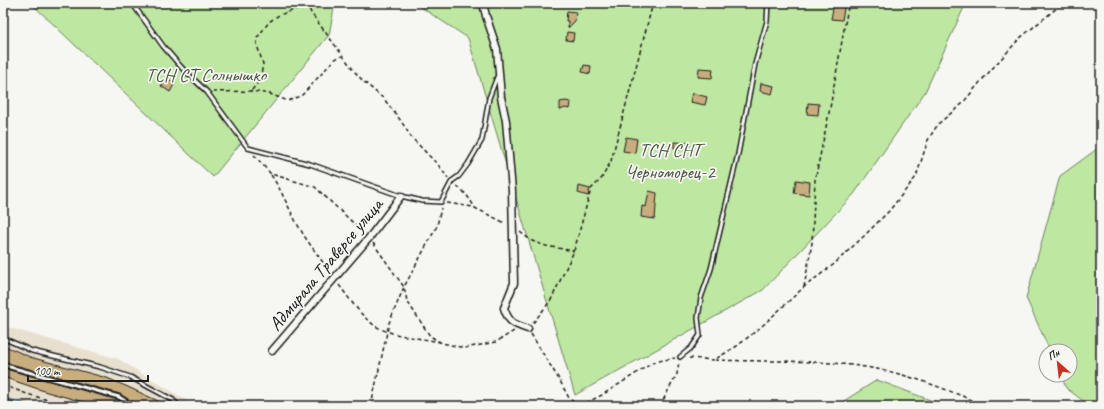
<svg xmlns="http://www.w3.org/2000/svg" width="1104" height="409" viewBox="0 0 1104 409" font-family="Caveat,sans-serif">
  <rect width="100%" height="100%" fill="#f6f6f2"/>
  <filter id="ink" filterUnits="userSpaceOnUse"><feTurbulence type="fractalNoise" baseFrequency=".025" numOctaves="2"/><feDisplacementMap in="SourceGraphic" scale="8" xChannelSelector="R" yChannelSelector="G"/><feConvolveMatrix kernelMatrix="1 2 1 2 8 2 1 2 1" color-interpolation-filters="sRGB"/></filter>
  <g filter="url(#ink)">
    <polygon fill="#e8e0cf" points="3,326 118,359 196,406 3,406"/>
    <g fill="#bee7a2" stroke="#6d825f">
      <polygon points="31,3 335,3 329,35 213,177"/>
      <polygon points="417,3 966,3 925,92 854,194 763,290 575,395 468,38 416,4"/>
      <polygon points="1101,146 1101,406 1090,406 1066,388 1061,375 1070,375 1070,351 1050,351 1026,298 1060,176"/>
      <polygon points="877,380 946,406 836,406"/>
    </g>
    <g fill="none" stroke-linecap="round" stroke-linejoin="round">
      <polyline stroke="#678ca1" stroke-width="2.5" points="3,398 31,406"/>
    </g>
    <g fill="#c8ad7e" stroke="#1c1c1c">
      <polygon points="834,3 845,3 842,20 831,19"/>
      <polygon points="567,11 576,12 575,21 568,28 568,21 566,21"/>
      <polygon points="567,32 574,33 573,41 566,40"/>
      <polygon points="584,65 591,66 590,74 582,72"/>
      <polygon points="699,68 713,69 712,78 698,77"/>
      <polygon points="166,78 175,83 170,92 161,86"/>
      <polygon points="761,83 774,86 772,94 760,91"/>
      <polygon points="692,93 707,97 705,105 690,102"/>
      <polygon points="565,101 571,102 570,109 565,108 560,110 560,102"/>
      <polygon points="808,103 819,104 818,115 807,114"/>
      <polygon points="626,137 637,139 635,153 623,151"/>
      <polygon points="674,142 690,143 689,149 674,148"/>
      <polygon points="796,180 810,182 809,195 794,193"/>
      <polygon points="579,186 590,189 588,196 578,193"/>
      <polygon points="649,191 657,193 655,219 641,217 642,206 646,207"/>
      <polygon points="3,345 30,357 107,378 128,387 169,406 136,406 135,403 120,394 11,364 3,360"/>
      <polygon points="3,366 9,370 118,400 127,406 98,406 47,392 3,377"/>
    </g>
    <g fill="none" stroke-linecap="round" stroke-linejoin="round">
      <g stroke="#1c1c1c" stroke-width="6">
        <g id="service">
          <polyline points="132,3 163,46 182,68 207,92 248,148 310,164 401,196 422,201 441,202 452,181 459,176 468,164 482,140 489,98 497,77"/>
          <polyline points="3,338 32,351 100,367 130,377 173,400 179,406"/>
          <polyline points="680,357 691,348 700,335 698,318 701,298 711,269 738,154 755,64 767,21 768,3"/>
          <polyline points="3,363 10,367 119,397 133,406"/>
        </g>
      </g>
      <g stroke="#1c1c1c" stroke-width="9">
        <g id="minor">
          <path d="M483,3L486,16L497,49L501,97L506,121L512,191L514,283L504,308C509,323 513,324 528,329"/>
          <polyline points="272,351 369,238 401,196"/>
        </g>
      </g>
      <g stroke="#1c1c1c" stroke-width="1.5" stroke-dasharray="4 3" stroke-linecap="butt">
        <polyline points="307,3 311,13 355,72 363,81 384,99 401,121 411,137 439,166 448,178"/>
        <polyline points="252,90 260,80 263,64 257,45 257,38 269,22 279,15 301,8 303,3"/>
        <polyline points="213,92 251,91 270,94 288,101 302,95 335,59 342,56"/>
        <polyline points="254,155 271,174 315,187 364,233"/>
        <path d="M271,175C283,192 290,213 302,232C310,246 321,258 329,272"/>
        <path d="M457,186C465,192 470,199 475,208"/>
        <polyline points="447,203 473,207 505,223"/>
        <polyline points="520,232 532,241 546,246 574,251"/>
        <polyline points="373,243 404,287 407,301 430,336 442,343 465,348 496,342 514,331"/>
        <path d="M339,285C349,298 360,315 374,325C389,336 421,338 440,342"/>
        <polyline points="804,287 812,243 815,180 830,108 848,7 853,3"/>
        <polyline points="533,323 551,300 574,251 591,189 602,178 611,161 653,3"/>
        <polyline points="531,334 560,381 569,398 578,406"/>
        <polyline points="689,358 714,360 737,346 761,327 804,287 833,265 864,236 889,211 916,177 928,140 938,124 962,104 981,81 1020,38 1063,3"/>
        <path d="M715,360C765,362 816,359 865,367C908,373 947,390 987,406"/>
        <polyline points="3,385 27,394 69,406"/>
        <polyline points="371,406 389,323 404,287 437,226 441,208"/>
        <polyline points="580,406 602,395 654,362 675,358"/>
        <polyline points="660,406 677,374 679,362"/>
      </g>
      <use href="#service" stroke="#f6f6f2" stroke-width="3"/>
      <use href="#minor" stroke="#f6f6f2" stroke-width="6"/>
    </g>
  </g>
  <g text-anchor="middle" stroke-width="3.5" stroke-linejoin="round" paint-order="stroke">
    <g font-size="19" fill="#4d5944" stroke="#f6f6f2">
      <text x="206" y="81">ТСН СТ Солнышко</text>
      <text x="670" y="156">ТСН СНТ<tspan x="670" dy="22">Черноморец-2</tspan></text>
    </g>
    <g font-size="19" fill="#1c1c1c" stroke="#f6f6f2">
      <text transform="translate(325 264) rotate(-50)" y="7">Адмирала Траверсе улица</text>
    </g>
  </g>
  <rect width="1104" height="409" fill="none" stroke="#f6f6f2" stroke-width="16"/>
  <rect x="8" y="8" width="1088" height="393" fill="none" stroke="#1c1c1c" stroke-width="1.5" filter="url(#ink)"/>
  <g transform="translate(1058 363) rotate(332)"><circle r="19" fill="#f6f6f2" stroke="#9f9f9c"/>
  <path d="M0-3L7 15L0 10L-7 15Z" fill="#c8321e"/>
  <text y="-6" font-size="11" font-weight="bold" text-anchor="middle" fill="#1c1c1c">Пн</text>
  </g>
  <path d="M28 375v6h120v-6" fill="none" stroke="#1c1c1c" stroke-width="2"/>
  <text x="34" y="375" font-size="12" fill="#1c1c1c" stroke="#f6f6f2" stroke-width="3" paint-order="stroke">100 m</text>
</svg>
